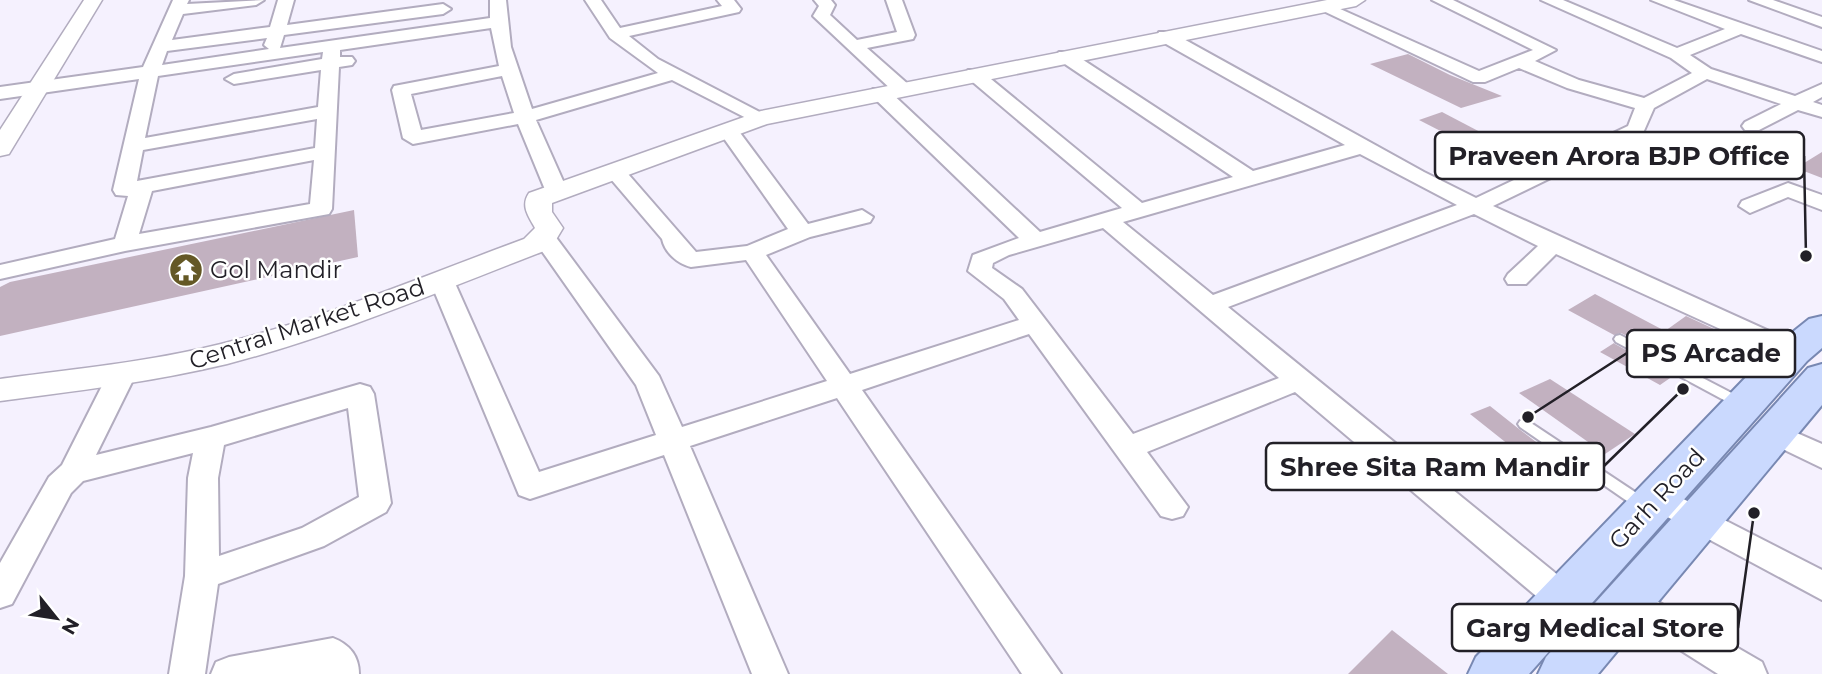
<svg xmlns="http://www.w3.org/2000/svg" width="1822" height="674" viewBox="0 0 1822 674" font-family="Montserrat,sans-serif">
  <rect width="100%" height="100%" fill="#f5f1fe"/>
  <g fill="#c2b1c0">
    <polygon points="1408,54 1450,75 1502,96 1461,108 1370,64"/>
    <polygon points="1442,112 1484,134 1462,142 1419,120"/>
    <polygon points="1822,152 1822,178 1796,168"/>
    <polygon points="354,210 358,257 0,336 0,287 10,282"/>
    <polygon points="1595,294 1665,331 1686,316 1740,341 1700,374 1621,333 1614,335 1568,310"/>
    <polygon points="1614,343 1615,344 1673,376 1660,385 1600,352"/>
    <polygon points="1550,379 1635,434 1605,454 1519,393"/>
    <polygon points="1490,406 1519,429 1578,474 1557,483 1470,414"/>
    <polygon points="1392,630 1448,674 1348,674"/>
  </g>
  <g fill="none" stroke-linecap="round" stroke-linejoin="round">
    <g stroke="#b2acbf" stroke-width="4">
      <g id="service">
        <polygon points="1620,335 1745,400 1747,403 1745,406 1735,406 1616,342 1614,339 1616,336"/>
        <polygon points="1525,419 1650,502 1652,506 1650,510 1645,512 1640,510 1520,427 1518,424 1520,421"/>
      </g>
    </g>
    <g stroke="#b2acbf" stroke-width="4">
      <g id="minor">
        <path d="M173,0H189L187,4L264,0L256,5L183,14L172,40L270,27L278,0H294L287,25L443,4L451,9L443,14L284,35L280,48L490,18V0H506L511,47L532,109L658,73L610,38L585,0H601L620,28L722,6L717,0H734L741,9L739,12L629,36L658,59L771,118L768,122H754L672,80L536,120L568,192L557,199L546,192L518,124L413,144L403,138L392,90L394,86L499,66L491,28L340,50V57H352L355,61L352,65L339,67L332,209L329,214L125,251L0,279V265L115,239L128,196L116,195L113,190L139,79L0,99V87L143,67ZM267,38L264,45L269,49L162,65L167,51ZM323,52L322,59L234,74L225,79L234,84L321,70L318,107L145,138L158,76ZM502,76L514,113L421,130L411,94ZM317,119L315,148L137,181L143,150ZM314,160L310,204L139,234L152,191Z"/>
        <polygon points="814,0 831,0 835,5 830,15 857,40 897,32 886,0 902,0 915,35 913,39 867,48 909,85 911,89 909,93 895,93 813,16 819,6"/>
        <path d="M1432,0H1453L1556,50L1535,61L1579,80L1644,98L1692,73L1671,58L1541,0H1563L1677,48L1725,29L1651,0H1674L1822,51V62L1741,34L1690,55L1711,69L1795,96L1822,84V97L1813,102L1822,105V117L1798,110L1759,130H1745L1742,126L1745,122L1781,104L1707,79L1654,108L1643,133L1493,206L1802,346L1806,352L1802,358L1793,361L1784,358L1556,254L1526,284H1508L1505,279L1508,274L1538,246L1474,214L1228,307L1586,598L1591,608L1586,618L1574,623L1562,618L1295,392L1147,452L1188,507L1183,516L1172,519L1161,516L1029,334L862,390L1061,674H1022L837,398L690,446L788,674H752L664,455L530,499L519,495L430,281L433,276H451L454,281L539,472L656,435L636,385L532,237L536,232H552L659,376L682,427L827,381L746,260L691,267C678,264 665,253 662,239L604,171L615,165L622,167L696,252L747,246L788,229L718,130L721,126H735L808,224L862,210L873,217L870,222L810,237L766,255L850,374L1019,320L1004,299L968,271L973,255L1019,238L873,97L871,93L873,89H887L1040,232L1122,208L968,78L965,74L968,70H980L1142,203L1233,177L1059,60L1056,56L1059,52H1071L1253,171L1345,145L1159,40L1157,36L1159,32H1171L1424,172L1476,198L1628,126L1635,108L1567,88L1519,68L1485,82H1473L1315,7L1323,2L1329,4L1479,71L1533,50ZM1360,154L1457,205L1213,295L1123,222ZM1103,228L1279,378L1133,434L1022,289L992,268L993,263L1009,255Z"/>
        <polygon points="1749,0 1773,0 1822,17 1822,27"/>
        <polygon points="1788,183 1822,195 1822,210 1788,197 1750,213 1739,206 1742,201"/>
        <path d="M122,365L132,367L136,374L96,455L211,427L360,384L370,387L374,394L391,503L386,512L324,546L218,584L205,674H169L185,576L188,478L193,453L83,481L71,493L12,604L0,608V563L49,477L62,465L108,374L112,367ZM348,408L359,497L302,528L219,556L218,478L224,445Z"/>
        <polygon points="1774,423 1822,444 1822,468 1764,440 1759,433 1764,426"/>
        <polygon points="1658,486 1822,570 1822,600 1647,506 1642,498 1647,490"/>
        <polygon points="1629,585 1762,662 1767,674 1718,674 1617,610 1612,600 1617,590"/>
        <path d="M333,638C349,644 359,656 359,674H211L216,662L229,657Z"/>
      </g>
    </g>
    <g stroke="#b2acbf" stroke-width="3">
      <g id="tertiary">
        <polygon points="84,0 102,0 12,149 9,154 0,156 0,130"/>
        <path d="M1327,0H1365L1356,6L767,124L552,203V212L563,228L554,243L544,251C440,291 335,336 227,364C152,382 76,391 0,401V379C74,369 149,362 221,344C325,318 424,276 524,239L535,228C529,217 520,206 529,193L761,111Z"/>
      </g>
    </g>
    <g stroke="#7888b2" stroke-width="4">
      <g id="primary">
        <polygon points="1822,316 1822,348 1807,361 1529,674 1468,674 1476,657 1779,343 1809,319"/>
        <polygon points="1822,364 1822,405 1598,674 1538,674 1546,657 1808,368"/>
      </g>
    </g>
    <use href="#service" fill="#fff" fill-rule="evenodd"/>
    <use href="#minor" fill="#fff" fill-rule="evenodd"/>
    <use href="#tertiary" fill="#fff" fill-rule="evenodd"/>
    <use href="#primary" fill="#cad9fe" fill-rule="evenodd"/>
  </g>
  <defs>
    <g id="temple-disc" transform="scale(1.75)"><circle r="9.5" fill="#645825" stroke="#fff"/><path d="M0-6L5-2H3V0L6.5 2.5H4V6H1.5V3h-3V6H-4V2.5H-6.5L-3 0V-2H-5Z" fill="#fff"/></g>
  </defs>
  <g fill-rule="evenodd">
    <use href="#temple-disc" x="186" y="270"/>
  </g>
  <g text-anchor="middle" stroke-width="5" stroke-linejoin="round" paint-order="stroke">
    <g font-size="24" fill="#222027" stroke="#fff" text-anchor="start">
      <text x="210" y="278">Gol Mandir</text>
    </g>
    <g font-size="24" fill="#222027" stroke="#fff">
      <text transform="translate(307 324) rotate(-18)" y="8">Central Market Road</text>
      <text transform="translate(1657 499) rotate(-47)" y="8">Garh Road</text>
    </g>
  </g>
  <path fill="none" stroke="#222027" stroke-width="2.5" d="M1806 256L1804 156M1528 417L1627 353M1683 389L1604 466M1754 513L1738 628"/>
  <g fill="#222027" stroke="#fff" stroke-width="2.5">
    <circle cx="1806" cy="256" r="7"/>
    <circle cx="1528" cy="417" r="7"/>
    <circle cx="1683" cy="389" r="7"/>
    <circle cx="1754" cy="513" r="7"/>
  </g>
  <g fill="#fff" stroke="#222027" stroke-width="2.5">
    <rect x="1435" y="132" width="369" height="47" rx="7"/>
    <rect x="1627" y="330" width="168" height="47" rx="7"/>
    <rect x="1266" y="443" width="338" height="47" rx="7"/>
    <rect x="1452" y="604" width="286" height="47" rx="7"/>
  </g>
  <g font-size="26" text-anchor="middle" font-weight="bold" fill="#222027">
    <text x="1619" y="165">Praveen Arora BJP Office</text>
    <text x="1711" y="362">PS Arcade</text>
    <text x="1435" y="476">Shree Sita Ram Mandir</text>
    <text x="1595" y="637">Garg Medical Store</text>
  </g>
  <g transform="translate(56 618) rotate(120)" stroke="#ffffff" stroke-width="5" paint-order="stroke">
  <path d="M0-5L12 26L0 18L-12 26Z" fill="#222027"/>
  <text y="-10" font-size="19" font-weight="bold" text-anchor="middle" fill="#222027">N</text>
  </g>
</svg>
